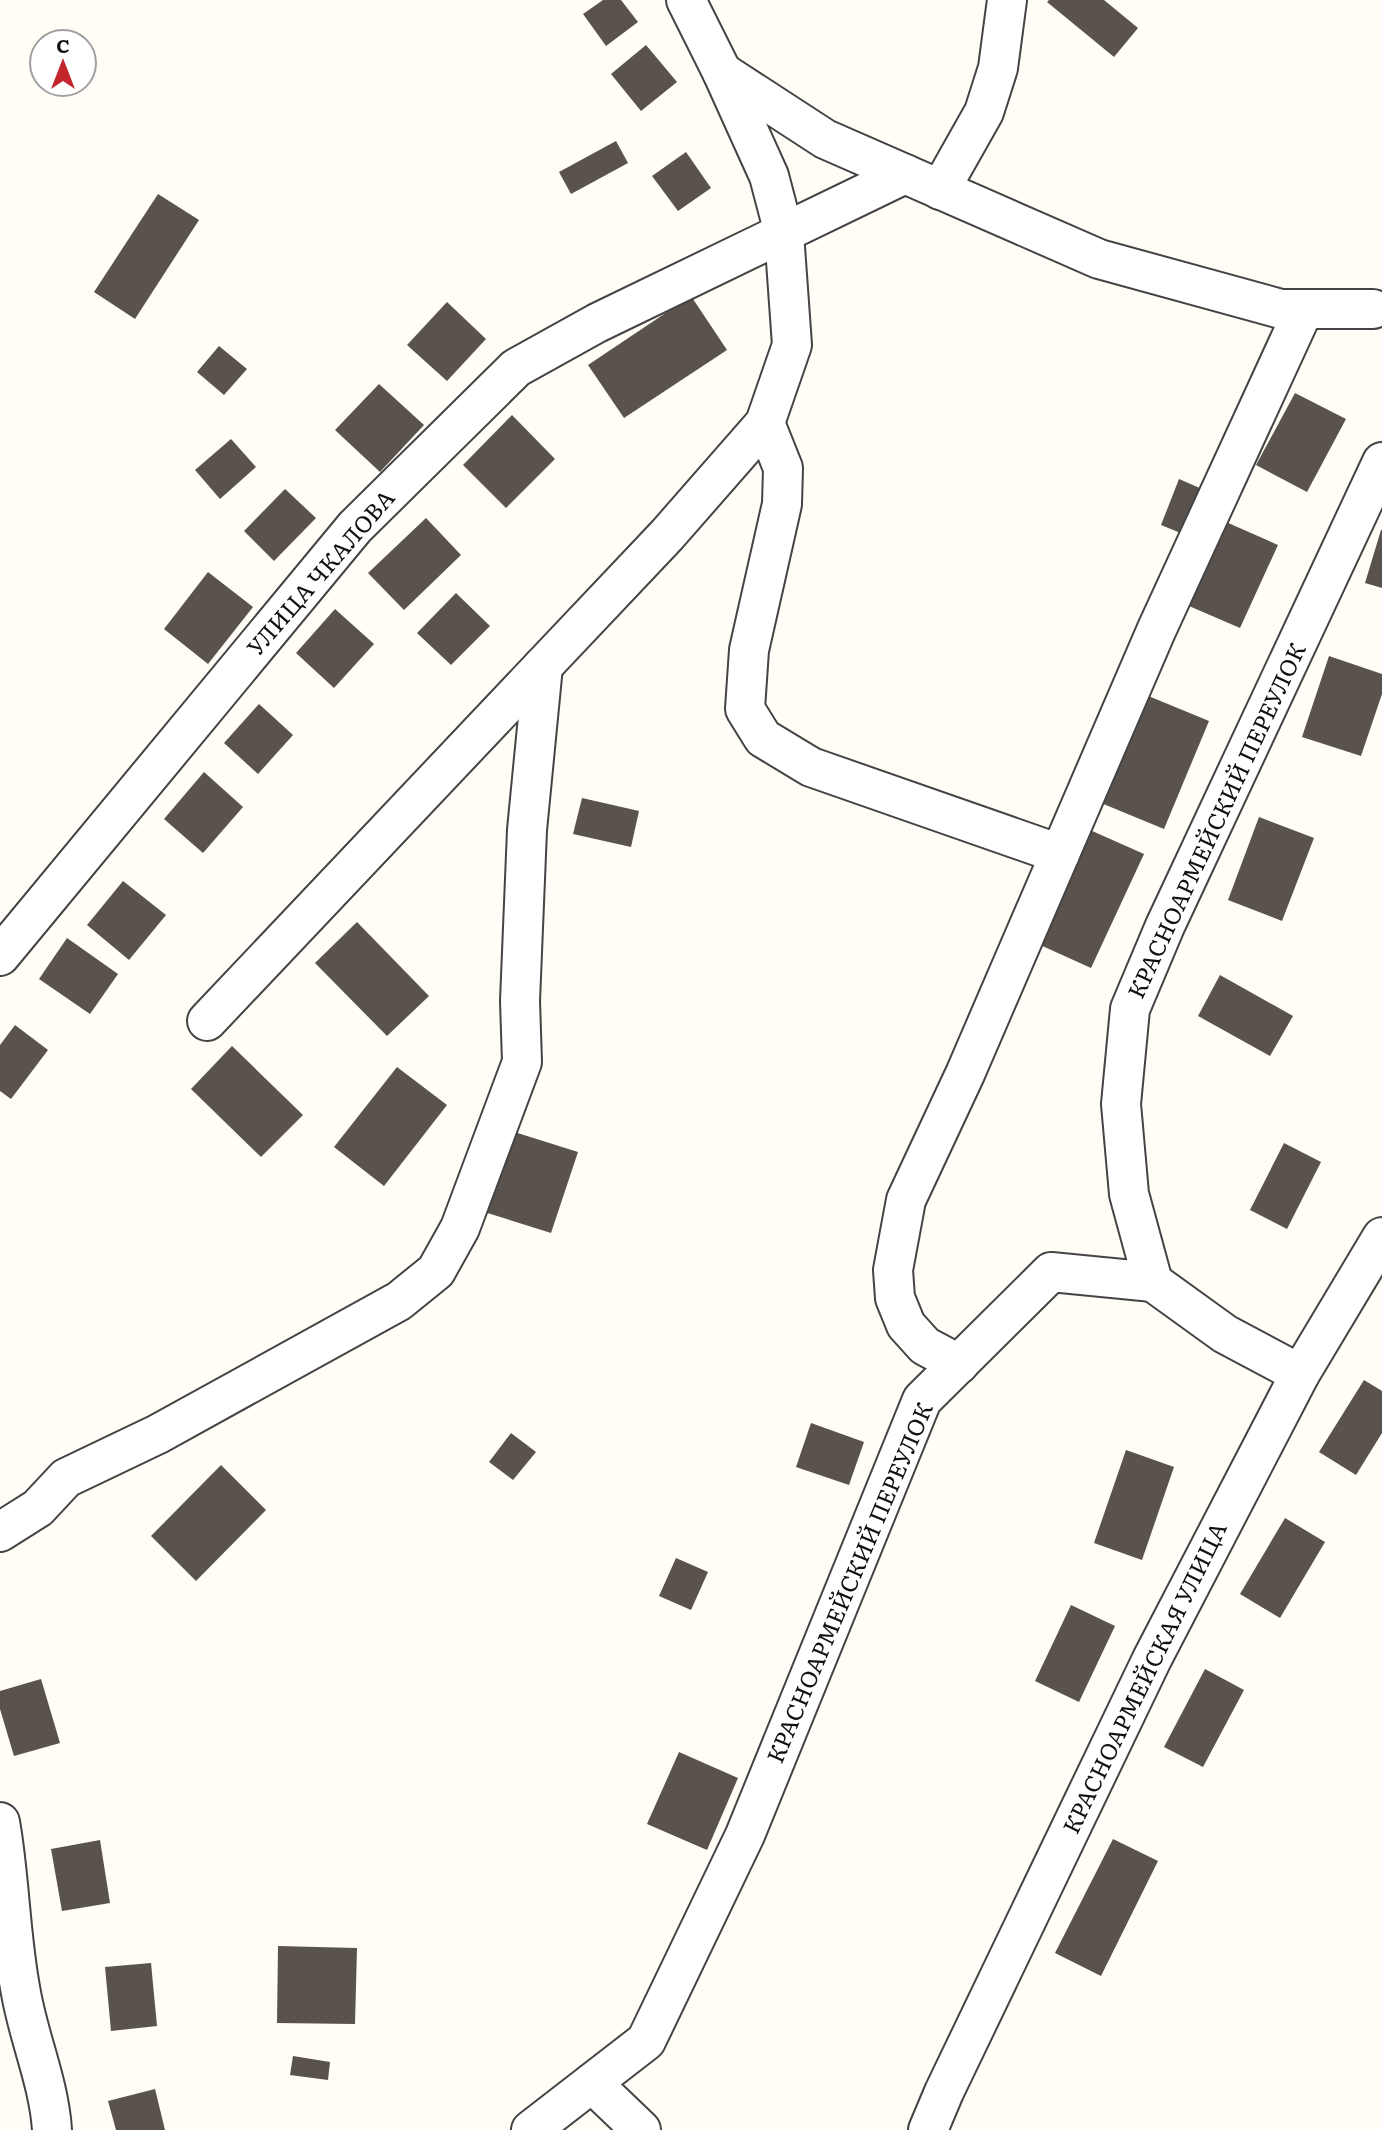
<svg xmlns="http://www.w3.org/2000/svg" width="1382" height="2130" viewBox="0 0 1382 2130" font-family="Literata,serif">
  <rect width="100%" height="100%" fill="#fffdf5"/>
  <g fill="#5a524d">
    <polygon points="603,0 621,0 638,22 606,46 583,14"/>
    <polygon points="1049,0 1104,0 1138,28 1114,57 1047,2"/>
    <polygon points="646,45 677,82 641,111 611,74"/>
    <polygon points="616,141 628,163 571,194 559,172"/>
    <polygon points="686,152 711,188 678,211 652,176"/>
    <polygon points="158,194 199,220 135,319 94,292"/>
    <polygon points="691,296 727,350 624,418 588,365"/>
    <polygon points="447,302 486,339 447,381 407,345"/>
    <polygon points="219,346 247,369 224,395 197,372"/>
    <polygon points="379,384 424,425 380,472 335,430"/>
    <polygon points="1295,393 1346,419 1307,492 1256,465"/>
    <polygon points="512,415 555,459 506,508 463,465"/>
    <polygon points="231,439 256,467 220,499 195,470"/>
    <polygon points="1179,479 1202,489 1183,534 1161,525"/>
    <polygon points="285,489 316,518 274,561 244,531"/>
    <polygon points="426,518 461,555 404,610 368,573"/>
    <polygon points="1226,522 1278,545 1240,628 1189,606"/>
    <polygon points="1381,530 1382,530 1382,588 1365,583"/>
    <polygon points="208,572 253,607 208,664 164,629"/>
    <polygon points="456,593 490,626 451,665 417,633"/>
    <polygon points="335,609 374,644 334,688 296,653"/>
    <polygon points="1329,656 1382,674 1382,694 1361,756 1302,737"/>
    <polygon points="1146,695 1209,721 1164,829 1101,803"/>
    <polygon points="259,704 293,735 258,774 224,743"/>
    <polygon points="204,772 243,807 203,853 164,819"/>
    <polygon points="582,798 639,811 631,847 573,834"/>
    <polygon points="1259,817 1314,838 1282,921 1228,900"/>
    <polygon points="1090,830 1144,854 1091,968 1038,944"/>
    <polygon points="123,881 166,915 129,960 87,925"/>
    <polygon points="357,922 429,996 387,1036 315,963"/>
    <polygon points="67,938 118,974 90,1014 39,979"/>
    <polygon points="1220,975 1293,1016 1270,1056 1198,1016"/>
    <polygon points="15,1025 48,1050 11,1099 0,1091 0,1045"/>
    <polygon points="232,1046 303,1115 261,1157 191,1089"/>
    <polygon points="397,1067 447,1105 384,1186 334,1147"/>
    <polygon points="508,1130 578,1152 551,1233 481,1211"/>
    <polygon points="1284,1143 1321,1162 1287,1229 1250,1210"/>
    <polygon points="1364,1380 1382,1391 1382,1433 1356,1475 1319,1452"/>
    <polygon points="811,1423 864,1442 849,1485 796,1467"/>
    <polygon points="511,1433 536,1452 513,1480 489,1462"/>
    <polygon points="1126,1450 1174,1467 1142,1560 1094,1543"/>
    <polygon points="221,1465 266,1510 196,1581 151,1536"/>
    <polygon points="1285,1518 1325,1542 1280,1618 1240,1594"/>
    <polygon points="676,1558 708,1572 691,1610 659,1596"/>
    <polygon points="1071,1605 1115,1626 1079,1702 1035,1681"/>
    <polygon points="1205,1669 1244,1690 1203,1767 1164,1747"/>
    <polygon points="41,1679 60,1743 14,1756 0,1709 0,1691"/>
    <polygon points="679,1752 738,1778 707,1850 647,1824"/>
    <polygon points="1113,1839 1158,1861 1101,1976 1055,1953"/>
    <polygon points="100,1840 110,1903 62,1911 51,1849"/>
    <polygon points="278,1946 357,1948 355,2024 277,2023"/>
    <polygon points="151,1963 157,2026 111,2031 105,1967"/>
    <polygon points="293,2056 330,2062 328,2080 290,2075"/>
    <polygon points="155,2089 165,2130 116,2130 108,2101"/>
  </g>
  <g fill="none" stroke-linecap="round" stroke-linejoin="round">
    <g stroke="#444" stroke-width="42">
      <g id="minor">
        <polyline points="722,72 825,139 1099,259 1281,309 1373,309"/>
        <polyline points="940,190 984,112 998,68 1007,0"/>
        <polyline points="765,423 783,468 782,504 749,650 745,709 763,738 811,767 1060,854"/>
        <polyline points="0,956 355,527 516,368 597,323 905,174"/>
        <polyline points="207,1021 667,535 765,423 792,345 784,233 769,176 722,72 686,0"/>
        <polyline points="1153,1282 1225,1334 1300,1374"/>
        <polyline points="959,1364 925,1346 906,1325 895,1298 893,1270 906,1200 965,1074 1156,631 1304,309"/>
        <polyline points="0,1532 38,1508 66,1478 158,1434 399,1301 436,1271 460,1228 522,1062 520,1001 527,830 543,666"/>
        <path d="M0,1822C10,1878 10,1937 21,1993C29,2039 49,2083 52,2130"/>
        <polyline points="592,2083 641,2130"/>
        <polyline points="531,2130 646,2041 745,1835 922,1400 1051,1272 1153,1282 1129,1194 1121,1104 1130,1009 1165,926 1382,462"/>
        <polyline points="928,2130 944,2092 1152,1659 1300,1374 1382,1237"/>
      </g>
    </g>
    <use href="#minor" stroke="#fff" stroke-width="38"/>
  </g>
  <g text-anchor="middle" stroke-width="7" stroke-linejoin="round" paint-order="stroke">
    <g font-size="23" fill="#111" stroke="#fff">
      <text transform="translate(321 573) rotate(-49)" y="8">УЛИЦА ЧКАЛОВА</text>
      <text transform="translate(1217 821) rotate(-65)" y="8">КРАСНОАРМЕЙСКИЙ ПЕРЕУЛОК</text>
      <text transform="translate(850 1583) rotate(-67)" y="8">КРАСНОАРМЕЙСКИЙ ПЕРЕУЛОК</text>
      <text transform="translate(1145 1678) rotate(-64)" y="8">КРАСНОАРМЕЙСКАЯ УЛИЦА</text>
    </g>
  </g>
  <g transform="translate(63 63)"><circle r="33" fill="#ffffff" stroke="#a0a0a0" stroke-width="2"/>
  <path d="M0-5L12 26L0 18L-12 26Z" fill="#c4262e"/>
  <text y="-10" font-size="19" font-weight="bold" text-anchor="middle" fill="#111111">С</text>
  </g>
</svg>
